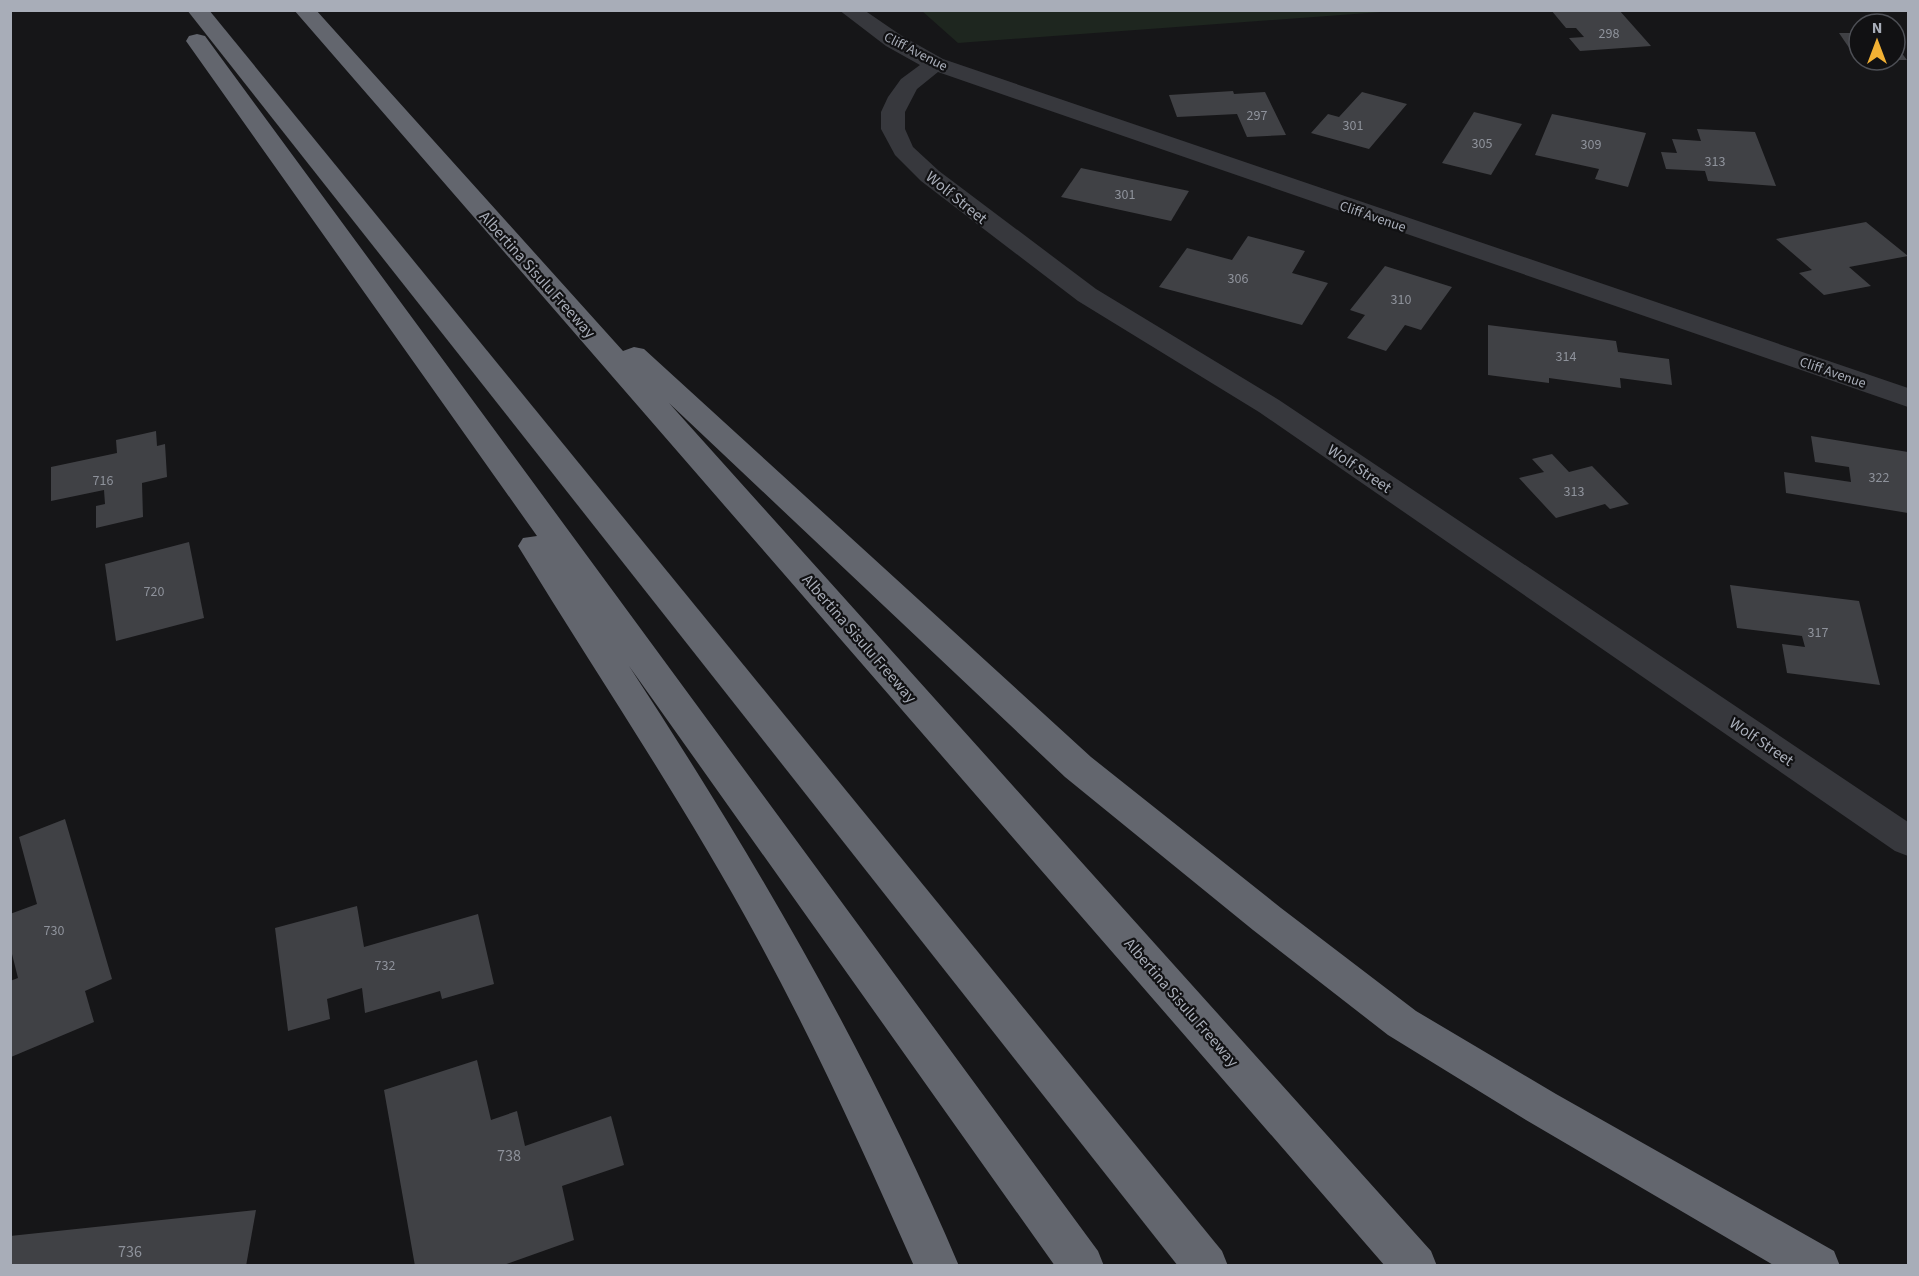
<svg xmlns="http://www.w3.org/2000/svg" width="1919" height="1276" viewBox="0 0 1919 1276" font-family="'Source Sans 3',sans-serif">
  <rect width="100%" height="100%" fill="#161618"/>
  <polygon fill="#1e261f" points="922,11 1395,11 958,43"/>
  <g fill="#404145">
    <polygon points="1551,10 1619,10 1651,46 1580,51 1569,38 1584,37 1576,28 1566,28"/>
    <polygon points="1839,33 1859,33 1859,55 1854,55"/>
    <polygon points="1895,44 1907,60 1895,60"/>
    <polygon points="1233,91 1234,94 1265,92 1286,135 1247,137 1237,114 1177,117 1169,95"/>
    <polygon points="1362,92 1407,104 1369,149 1311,133 1328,114 1339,117"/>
    <polygon points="1474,112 1522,124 1491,175 1442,163"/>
    <polygon points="1552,114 1646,133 1628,187 1595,179 1599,169 1535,155"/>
    <polygon points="1697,129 1755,132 1776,186 1708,181 1705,171 1666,169 1661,152 1677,153 1672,139 1701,141"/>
    <polygon points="1081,168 1189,191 1171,221 1061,197"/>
    <polygon points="1866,222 1908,256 1849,267 1871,286 1824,295 1799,273 1812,270 1776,239"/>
    <polygon points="1248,236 1305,251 1292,273 1328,283 1302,325 1159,287 1187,248 1232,260"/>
    <polygon points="1385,266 1452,287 1421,330 1405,325 1386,351 1347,338 1365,315 1350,310"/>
    <polygon points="1488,325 1616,341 1618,352 1669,359 1672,385 1620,378 1621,388 1549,378 1549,383 1488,375"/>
    <polygon points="156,431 157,446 165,444 167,477 142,483 143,517 96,528 96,506 105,504 104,490 51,501 51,467 117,453 116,440"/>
    <polygon points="1811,436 1908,452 1908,513 1786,493 1784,472 1851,482 1849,467 1815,462"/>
    <polygon points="1552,454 1569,472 1592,466 1629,504 1610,509 1605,504 1556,518 1519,478 1544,472 1532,459"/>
    <polygon points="189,542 204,618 116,641 105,564"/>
    <polygon points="1730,585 1859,601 1880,685 1787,673 1782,644 1805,647 1802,636 1737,628"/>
    <polygon points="65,819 112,979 85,991 94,1022 11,1057 10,981 18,978 10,946 10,914 37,904 19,837"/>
    <polygon points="357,906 364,947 478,914 494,984 442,999 440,991 365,1013 362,988 327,999 330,1019 288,1031 275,928"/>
    <polygon points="477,1060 491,1120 517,1111 525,1146 611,1116 624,1165 562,1186 574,1240 501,1266 415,1266 384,1090"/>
    <polygon points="256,1210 246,1266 10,1266 10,1236"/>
  </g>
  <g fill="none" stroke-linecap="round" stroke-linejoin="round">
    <polygon fill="#37383d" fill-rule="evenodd" points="839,10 864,10 902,36 943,59 1908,388 1908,407 938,72 917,89 905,112 905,129 913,147 939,171 1096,289 1279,400 1908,822 1908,856 1895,851 1259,412 1078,301 921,181 895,155 881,129 881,112 888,97 901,79 920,65 886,46"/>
    <g fill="#63666e" fill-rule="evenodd">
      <polygon points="187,10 209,10 1222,1251 1228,1266 1178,1266"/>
      <polygon points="294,10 316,10 623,351 634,347 644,349 1091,757 1281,908 1416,1011 1556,1094 1834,1251 1840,1266 1775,1266 1526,1120 1388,1035 1253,930 1065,777 669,403 1431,1251 1437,1266 1385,1266"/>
      <path d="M197,34L205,36L1098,1251L1104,1266H1055L629,666C754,857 870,1055 959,1266H914C865,1155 815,1044 757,938C684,803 598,677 518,546L523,538L537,536L186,41L189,36Z"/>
    </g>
  </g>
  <g text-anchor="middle" stroke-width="4.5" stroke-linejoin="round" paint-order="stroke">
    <g font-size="14" fill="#8e929b">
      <text x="1609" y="38">298</text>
      <text x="1257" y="120">297</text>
      <text x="1353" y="130">301</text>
      <text x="1482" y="148">305</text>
      <text x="1591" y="149">309</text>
      <text x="1715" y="166">313</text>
      <text x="1125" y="199">301</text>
      <text x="1238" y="283">306</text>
      <text x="1401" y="304">310</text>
      <text x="1566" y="361">314</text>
      <text x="1879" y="482">322</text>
      <text x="103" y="485">716</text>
      <text x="1574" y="496">313</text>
      <text x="154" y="596">720</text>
      <text x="1818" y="637">317</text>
      <text x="54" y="935">730</text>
      <text x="385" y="970">732</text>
    </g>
    <g font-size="14" fill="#a8adb8" stroke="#111113">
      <text transform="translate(916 51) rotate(27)" y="5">Cliff Avenue</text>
      <text transform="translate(1373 216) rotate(19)" y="5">Cliff Avenue</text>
      <text transform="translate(1833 372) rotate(19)" y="5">Cliff Avenue</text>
    </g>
    <g font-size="16" fill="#a8adb8" stroke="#111113">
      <text transform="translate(957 197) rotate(39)" y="6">Wolf Street</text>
      <text transform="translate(538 274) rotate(48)" y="6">Albertina Sisulu Freeway</text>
      <text transform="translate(1360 468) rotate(34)" y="6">Wolf Street</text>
      <text transform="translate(860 638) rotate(49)" y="6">Albertina Sisulu Freeway</text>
      <text transform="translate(1762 741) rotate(34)" y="6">Wolf Street</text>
      <text transform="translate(1182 1002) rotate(49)" y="6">Albertina Sisulu Freeway</text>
    </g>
    <g font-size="16" fill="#8e929b">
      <text x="509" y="1161">738</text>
      <text x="130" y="1257">736</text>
    </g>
  </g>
  <rect width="1919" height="1276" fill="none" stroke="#a8adb8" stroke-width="24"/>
  <g transform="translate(1877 42)"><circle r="28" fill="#111113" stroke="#4d4f55" stroke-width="1.5"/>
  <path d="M0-4.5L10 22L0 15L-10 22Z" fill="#f2b134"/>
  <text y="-9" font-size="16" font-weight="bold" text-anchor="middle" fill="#a8adb8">N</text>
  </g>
</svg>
